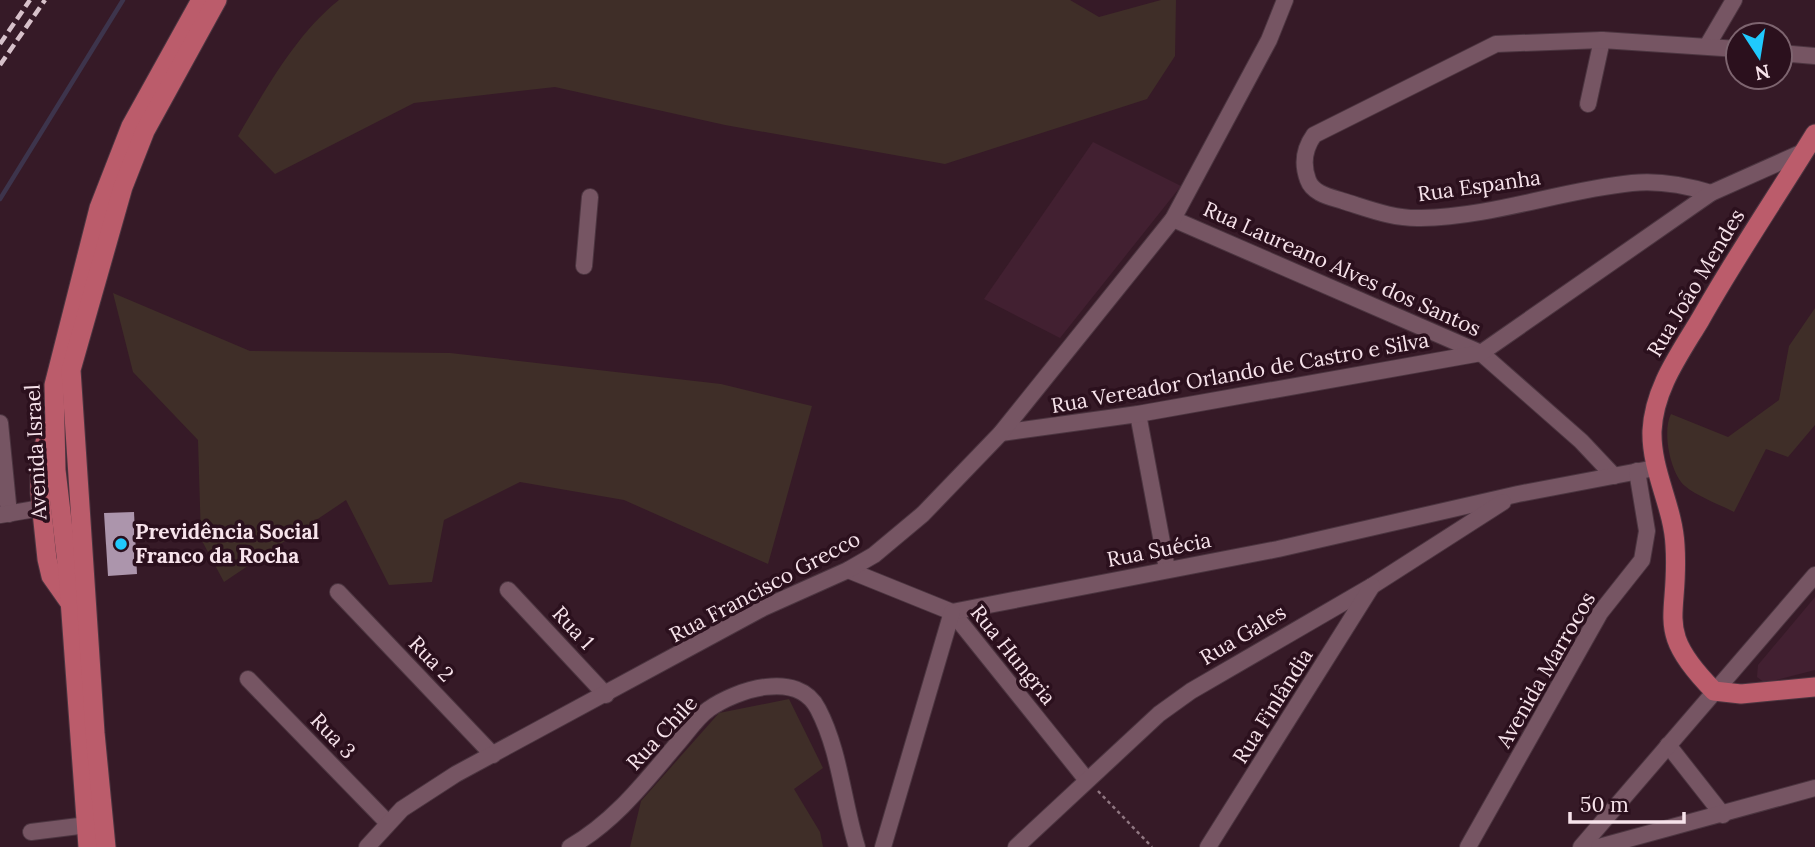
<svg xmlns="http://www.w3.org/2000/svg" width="1815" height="847" viewBox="0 0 1815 847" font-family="Lora,serif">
  <rect width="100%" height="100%" fill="#361a27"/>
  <g fill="#422031">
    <polygon points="1093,142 1181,186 1060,338 984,299"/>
    <polygon points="1815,597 1815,670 1765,683 1757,677 1758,665"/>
  </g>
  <g fill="#3f2e28">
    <path d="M339,0H1070L1099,17L1161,0H1176L1175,56L1147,99L945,164L725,125L555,87L414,103L275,174L238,136C266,89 296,34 339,0Z"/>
    <polygon points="113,293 250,351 450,353 721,384 812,406 768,564 624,500 520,482 444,520 432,582 389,585 346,500 224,582 201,539 198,440 133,372"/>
    <path d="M1815,308V425L1788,457L1766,449L1734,512C1719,504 1698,497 1685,486C1670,473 1662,431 1671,414L1728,437L1779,400L1789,346Z"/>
    <polygon points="789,699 823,768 794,789 820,832 823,847 630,847 641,801 719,713"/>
  </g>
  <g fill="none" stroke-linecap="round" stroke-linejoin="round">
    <polyline stroke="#3d344c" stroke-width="4.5" points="0,199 123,0"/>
  </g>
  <polygon fill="#ac95ac" points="134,512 137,574 108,576 104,513"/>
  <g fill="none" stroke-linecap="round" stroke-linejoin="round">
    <g stroke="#4c3540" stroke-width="18">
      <g id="minor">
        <polyline points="1707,46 1734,0"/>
        <polyline points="1780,53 1815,56"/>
        <polyline points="1588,104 1602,40"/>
        <path d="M1711,193C1685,185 1660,180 1632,183C1562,190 1492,217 1421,218C1394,219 1369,209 1343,201C1331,197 1313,194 1308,180C1302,164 1304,149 1314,135L1496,44L1602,40L1738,49"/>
        <polyline points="1173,219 1481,353 1581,441 1614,476"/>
        <polyline points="584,266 590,197"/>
        <polyline points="1138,414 1167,569"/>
        <polyline points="0,423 9,514"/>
        <polyline points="1001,433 1138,414 1481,353 1711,193 1805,151"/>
        <polyline points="0,515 41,508"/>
        <polyline points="848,570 952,612 1086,779"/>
        <polyline points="508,590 606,695"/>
        <polyline points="338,592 493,755"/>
        <polyline points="952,612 1278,549 1518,494 1655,468"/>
        <polyline points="248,679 387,822"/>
        <polyline points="1668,745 1723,815"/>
        <polyline points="31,832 87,825"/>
        <polyline points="367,847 402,809 456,774 763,608 848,570 874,555 923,514 1001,433 1173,219 1269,40 1285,0"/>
        <path d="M570,847C614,822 644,783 677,744C687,733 697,717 709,709C736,690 798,669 818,709C840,751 843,802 857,847"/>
        <polyline points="883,847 952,612"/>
        <polyline points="1016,847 1159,714 1191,691 1372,586 1503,502"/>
        <polyline points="1208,847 1372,586"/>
        <polyline points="1468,847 1600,613 1642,560 1647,531 1637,471"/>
        <polyline points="1581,847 1815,575"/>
        <polyline points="1599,847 1815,788"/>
      </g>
    </g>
    <g stroke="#4c3540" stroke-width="21">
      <g id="major">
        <path d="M1815,134C1777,196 1736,256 1700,320C1679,355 1654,389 1652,431C1651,471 1673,506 1675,545C1680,619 1652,628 1714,691L1741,694L1815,687"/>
        <polyline points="48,431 40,461 40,493 47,559 51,576 70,603"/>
        <polyline points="88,847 68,572 56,470 54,385 99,208 131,126 201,0"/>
        <polyline points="106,847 95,733 71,370 123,187 145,131 217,0"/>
      </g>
    </g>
    <polyline stroke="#907782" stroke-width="2.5" stroke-dasharray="3.5 3.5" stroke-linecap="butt" points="1098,791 1152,847"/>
    <use href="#minor" stroke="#765563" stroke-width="16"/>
    <use href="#major" stroke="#bb5c6b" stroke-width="19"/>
    <g stroke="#d7c1ca" stroke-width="4.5" stroke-dasharray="10 5" stroke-linecap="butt">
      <polyline points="0,44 30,0"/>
      <polyline points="0,65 45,0"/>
    </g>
  </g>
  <circle fill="#20c9fd" stroke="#2b101d" stroke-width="2.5" cx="121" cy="544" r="7"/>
  <g text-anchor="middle" stroke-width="7" stroke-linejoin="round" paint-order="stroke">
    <g font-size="21" fill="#f7e3eb" stroke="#2b101d">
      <text transform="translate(1479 186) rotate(-8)" y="7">Rua Espanha</text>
      <text transform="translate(1342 269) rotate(24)" y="7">Rua Laureano Alves dos Santos</text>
      <text transform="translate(1696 283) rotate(-59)" y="7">Rua João Mendes</text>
      <text transform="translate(1240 373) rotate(-10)" y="7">Rua Vereador Orlando de Castro e Silva</text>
      <text transform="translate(36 452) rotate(-93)" y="7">Avenida Israel</text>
      <text transform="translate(1159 550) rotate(-11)" y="7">Rua Suécia</text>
      <text transform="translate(765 587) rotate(-28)" y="7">Rua Francisco Grecco</text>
      <text transform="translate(573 628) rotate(47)" y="7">Rua 1</text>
      <text transform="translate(1243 635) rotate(-31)" y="7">Rua Gales</text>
      <text transform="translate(1013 655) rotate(51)" y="7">Rua Hungria</text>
      <text transform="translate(431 659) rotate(46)" y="7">Rua 2</text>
      <text transform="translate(1546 670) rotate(-60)" y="7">Avenida Marrocos</text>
      <text transform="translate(1273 706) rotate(-58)" y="7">Rua Finlândia</text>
      <text transform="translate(662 733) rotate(-47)" y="7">Rua Chile</text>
      <text transform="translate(333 736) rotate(46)" y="7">Rua 3</text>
    </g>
    <g font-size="21" font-weight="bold" fill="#f7e3eb" stroke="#2b101d" text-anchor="start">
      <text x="135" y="539">Previdência Social<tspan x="135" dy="24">Franco da Rocha</tspan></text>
    </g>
  </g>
  <g transform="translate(1759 56) rotate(168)"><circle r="33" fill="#2b101d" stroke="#7d646f" stroke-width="2"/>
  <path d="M0-5L12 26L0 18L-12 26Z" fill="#20c9fd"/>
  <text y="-10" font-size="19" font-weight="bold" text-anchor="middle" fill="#f7e3eb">N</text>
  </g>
  <path d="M1570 812v10h114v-10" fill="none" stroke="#f7e3eb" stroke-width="3.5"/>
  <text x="1580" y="812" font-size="21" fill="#f7e3eb" stroke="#2b101d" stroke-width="5" paint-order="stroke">50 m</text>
</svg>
